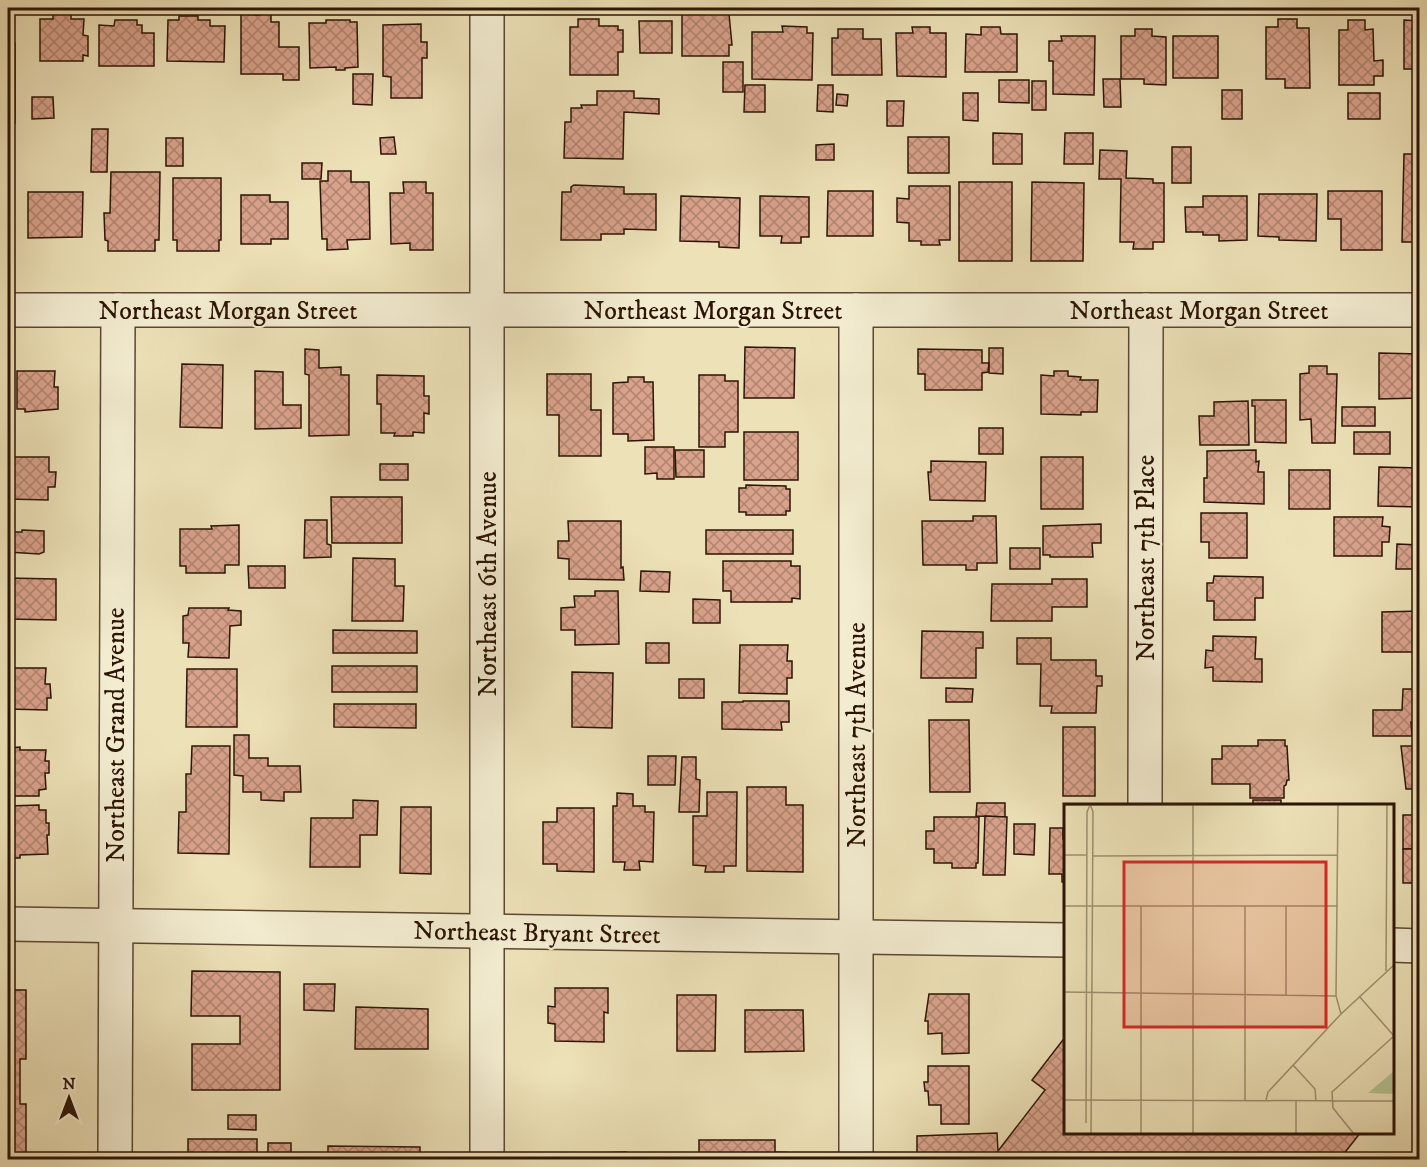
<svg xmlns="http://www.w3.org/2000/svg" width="1427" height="1167" viewBox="0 0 1427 1167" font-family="'IM FELL DW Pica',serif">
  <defs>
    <pattern id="building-cross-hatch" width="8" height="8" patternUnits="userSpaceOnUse" patternTransform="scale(1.5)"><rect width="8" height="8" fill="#d9a28b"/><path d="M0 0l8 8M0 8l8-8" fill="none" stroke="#b08370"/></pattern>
  </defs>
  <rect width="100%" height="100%" fill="#ede1b7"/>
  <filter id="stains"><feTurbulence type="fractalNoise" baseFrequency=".00333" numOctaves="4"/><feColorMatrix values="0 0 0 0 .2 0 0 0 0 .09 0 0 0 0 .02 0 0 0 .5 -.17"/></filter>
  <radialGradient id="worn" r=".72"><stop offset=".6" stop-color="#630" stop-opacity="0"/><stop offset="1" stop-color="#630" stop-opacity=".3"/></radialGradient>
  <g fill="url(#building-cross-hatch)" stroke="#2c1405" stroke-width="1.5">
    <polygon points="259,11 271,11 271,22 279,22 279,47 299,47 299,80 283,80 283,74 241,74 241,14 259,15"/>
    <polygon points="701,11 710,11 710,13 729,14 732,45 729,45 729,56 682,56 682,13 701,13"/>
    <polygon points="53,14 71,14 71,19 84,19 83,35 88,36 88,56 83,55 83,61 40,61 40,19 53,19"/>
    <polygon points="179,16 198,16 198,20 210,20 210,26 225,26 224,62 167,61 168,20 179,20"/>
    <polygon points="578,19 599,19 599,26 618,26 618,30 623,30 623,52 618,52 618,75 570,75 570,27 578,27"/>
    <polygon points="1278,19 1297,19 1297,28 1309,28 1310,88 1285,88 1285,79 1266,79 1266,27 1278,27"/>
    <polygon points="115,20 137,20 137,25 142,25 142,33 154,33 154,66 99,66 99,25 114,26"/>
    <polygon points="326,20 350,20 350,22 357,22 358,67 345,68 345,70 336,70 336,67 310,68 309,23 326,23"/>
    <polygon points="1348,20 1365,20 1365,30 1373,29 1374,61 1383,60 1383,76 1374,76 1374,85 1339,85 1339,30 1348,30"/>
    <polygon points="1404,20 1420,21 1420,69 1404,69"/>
    <polygon points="639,21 672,21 672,53 640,53"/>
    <polygon points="421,24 421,42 427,42 427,58 422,58 422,98 391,98 391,77 383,76 383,25"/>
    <polygon points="782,26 807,27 807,33 813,33 812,80 752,79 752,32 783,32"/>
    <polygon points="912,27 930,27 930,33 946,33 946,77 897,76 896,33 913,33"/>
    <polygon points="981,27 1000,27 1001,34 1017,34 1017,72 965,72 966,34 981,35"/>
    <polygon points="838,29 863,29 863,39 881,39 882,75 832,75 832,38 838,38"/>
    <polygon points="1135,29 1152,29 1152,36 1166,37 1166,85 1144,84 1144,79 1121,79 1121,36 1135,36"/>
    <polygon points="1061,36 1095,36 1094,95 1053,94 1053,61 1049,61 1049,41 1062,41"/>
    <rect x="1173" y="36" width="45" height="42"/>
    <rect x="8" y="43" width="7" height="80"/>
    <rect x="723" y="62" width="20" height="30"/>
    <polygon points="353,74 373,74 372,105 353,104"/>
    <polygon points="1103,79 1120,79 1121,107 1104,107"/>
    <polygon points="999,80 1029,80 1029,103 999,102"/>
    <rect x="1032" y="81" width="14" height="29"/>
    <polygon points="745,85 765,85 765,112 744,112"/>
    <polygon points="818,85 833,85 833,112 817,111"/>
    <rect x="1222" y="90" width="20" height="29"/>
    <polygon points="597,91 634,91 634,98 659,99 659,114 624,112 623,159 564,158 565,122 571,122 571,108 582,108 581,105 597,105"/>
    <polygon points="963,93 978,93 978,121 963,120"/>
    <rect x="1348" y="93" width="32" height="26"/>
    <polygon points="837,94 848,95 847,106 836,105"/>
    <polygon points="32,97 53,97 54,118 32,119"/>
    <polygon points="887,101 904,101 903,126 887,126"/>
    <polygon points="92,129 108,129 107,172 91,172"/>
    <polygon points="993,133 1022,134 1022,164 993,164"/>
    <polygon points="1065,133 1093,133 1093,164 1064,164"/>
    <polygon points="394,137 396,154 381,154 380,138"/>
    <rect x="908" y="137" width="41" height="36"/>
    <rect x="166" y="138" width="17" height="28"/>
    <polygon points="834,144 834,160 816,160 816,145"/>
    <rect x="8" y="146" width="5" height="28"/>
    <rect x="1172" y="147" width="19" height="36"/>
    <polygon points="1100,150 1127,151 1126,178 1153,179 1153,183 1164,183 1164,242 1153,242 1153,249 1133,249 1134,242 1120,242 1121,179 1099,179"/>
    <polygon points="1404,154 1420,154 1420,242 1402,242"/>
    <polygon points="302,163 322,163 321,179 302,179"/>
    <polygon points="328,171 351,171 351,182 369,182 370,239 347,240 348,249 327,250 327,239 322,239 320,181 328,181"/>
    <polygon points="111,172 160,172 159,240 155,240 155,251 108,251 108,241 105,240 104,213 110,213"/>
    <polygon points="173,178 221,178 221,240 219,240 219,251 177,251 177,240 173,240"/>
    <polygon points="403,182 426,182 426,193 433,193 433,250 410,250 410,243 391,244 390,193 404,193"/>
    <rect x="959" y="182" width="53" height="79"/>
    <polygon points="1032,182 1084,183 1083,261 1031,261"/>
    <polygon points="574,185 624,187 624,194 656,194 656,230 624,229 624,234 601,234 601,240 561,240 562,192 571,192 571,187"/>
    <polygon points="909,186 950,186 950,240 939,240 940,245 921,245 921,241 909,241 909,223 897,222 897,198 909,199"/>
    <polygon points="828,191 873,191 873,236 827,236"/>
    <polygon points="1328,191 1382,191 1382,250 1341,250 1341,219 1328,219"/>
    <polygon points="28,192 83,192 82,237 28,238"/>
    <polygon points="1259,194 1317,194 1316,241 1279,240 1279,237 1258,236"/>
    <polygon points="241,195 270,195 270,202 288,202 288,239 271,239 271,244 241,244"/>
    <polygon points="681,196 740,198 739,248 719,247 719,242 680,241"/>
    <polygon points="760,196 809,197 809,237 801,237 801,243 781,243 782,236 760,236"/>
    <polygon points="1203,196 1247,196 1247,240 1219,241 1219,235 1203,235 1203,232 1186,232 1185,207 1203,207"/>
    <polygon points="745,347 795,348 794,398 744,398"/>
    <polygon points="989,348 1003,348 1003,374 989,373"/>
    <polygon points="305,349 319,350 319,368 341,367 341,375 349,375 349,435 309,436 309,375 305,374"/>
    <polygon points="918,349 982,350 982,363 989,363 988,372 982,373 982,390 925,390 925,374 918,374"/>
    <polygon points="1379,353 1420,354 1420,398 1379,399"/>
    <polygon points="182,364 223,365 222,428 180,427"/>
    <polygon points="1309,366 1327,366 1327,374 1337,374 1335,443 1312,443 1311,419 1300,420 1300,374 1309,373"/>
    <polygon points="17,371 55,371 54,387 58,387 58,409 25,412 25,409 17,409"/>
    <polygon points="255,371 283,372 283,405 301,405 301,428 255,429"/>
    <polygon points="1054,371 1068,371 1068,376 1081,377 1080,380 1098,380 1097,412 1081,412 1081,415 1041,414 1041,375 1054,376"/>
    <polygon points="547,374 591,374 591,410 601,410 601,456 559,456 559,415 547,415"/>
    <polygon points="377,375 424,376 424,396 429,396 429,414 424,413 424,433 413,432 413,436 394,436 395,433 381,433 381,404 377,404"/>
    <polygon points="699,375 725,375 725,381 738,381 738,432 725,432 725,447 699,447"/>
    <polygon points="628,377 644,377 644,382 653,382 654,440 628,441 628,434 613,434 613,383 628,382"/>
    <polygon points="1252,400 1286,400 1286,443 1255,442 1255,406 1252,406"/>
    <polygon points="1248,401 1249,445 1200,445 1199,416 1214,416 1214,402"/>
    <rect x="1342" y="407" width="33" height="19"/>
    <rect x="979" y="428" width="24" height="26"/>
    <rect x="744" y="432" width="54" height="48"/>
    <rect x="1354" y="432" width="36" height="22"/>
    <polygon points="645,447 674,447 674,479 657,479 657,473 645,474"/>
    <polygon points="675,450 704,450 704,477 676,477"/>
    <polygon points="1256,450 1256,462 1259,461 1258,472 1264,472 1264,504 1204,502 1204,478 1207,478 1207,451"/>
    <polygon points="8,457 49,457 49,472 56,472 55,487 48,487 48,500 8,499"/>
    <rect x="1041" y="457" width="42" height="52"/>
    <polygon points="931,461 986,462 985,501 930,500 928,472 931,472"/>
    <rect x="380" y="464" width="28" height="16"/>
    <polygon points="1379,467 1420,468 1420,507 1378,506"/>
    <rect x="1289" y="470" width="41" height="39"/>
    <polygon points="746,485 786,486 786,489 790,489 790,511 786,511 786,515 746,515 746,512 739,512 739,488 746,488"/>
    <polygon points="331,497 402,497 402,543 332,543"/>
    <polygon points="1201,513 1247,513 1247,558 1209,558 1209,542 1201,542"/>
    <polygon points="973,516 996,516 997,563 977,563 977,570 966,570 966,565 923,565 922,521 973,521"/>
    <polygon points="1334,517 1383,517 1382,526 1390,527 1389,542 1382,542 1382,556 1334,556"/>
    <polygon points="305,520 327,520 327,544 331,545 331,557 304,558"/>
    <polygon points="568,521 621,521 621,568 623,567 624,580 569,579 569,559 558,558 558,541 569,541"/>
    <polygon points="1101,524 1101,543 1092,543 1093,557 1050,557 1050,555 1043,555 1043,526"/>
    <polygon points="239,525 239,565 225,565 225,573 186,573 186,566 180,566 180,529 212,529 211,526"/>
    <polygon points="22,530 44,531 44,552 39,554 8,552 8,532 22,532"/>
    <rect x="706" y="530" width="87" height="24"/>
    <polygon points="1397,544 1420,545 1420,569 1396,569"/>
    <rect x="1010" y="548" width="30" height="21"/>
    <polygon points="353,558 395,559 395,586 404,586 403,621 352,621"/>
    <polygon points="723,561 791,561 791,566 800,566 800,599 792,598 792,602 731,602 731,591 723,591"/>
    <polygon points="248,566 285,566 285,588 249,588"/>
    <polygon points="641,571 670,572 669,592 640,591"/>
    <polygon points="1214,576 1263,577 1263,598 1255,598 1255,620 1214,620 1214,601 1207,601 1207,583 1213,583"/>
    <polygon points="8,578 56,579 56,620 8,619"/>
    <polygon points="1052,579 1087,579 1087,607 1052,607 1052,621 991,621 992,584 1052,584"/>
    <polygon points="595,591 618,591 619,644 575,645 575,630 561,630 561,608 575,607 574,596 595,596"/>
    <polygon points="693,599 720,600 720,623 693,623"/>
    <polygon points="189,608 229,608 228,610 241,611 241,625 230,626 229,658 188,657 189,643 183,643 183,616 188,615"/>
    <polygon points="1420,611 1420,652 1382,652 1382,612"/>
    <polygon points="333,630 417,631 417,653 333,653"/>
    <polygon points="922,631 983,632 983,648 976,648 976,678 921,678"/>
    <polygon points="1213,636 1256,637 1255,659 1262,659 1262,682 1213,681 1213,667 1205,668 1206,650 1213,651"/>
    <polygon points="1017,638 1051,638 1051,660 1096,660 1096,676 1102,676 1102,686 1097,686 1096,713 1051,713 1052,706 1040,706 1041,664 1017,664"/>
    <rect x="646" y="643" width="23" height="20"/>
    <polygon points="740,645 788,645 787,661 792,661 792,678 787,678 787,694 739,693"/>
    <rect x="332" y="666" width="85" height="26"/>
    <polygon points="8,668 46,668 45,684 50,684 51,698 47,698 47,710 8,709"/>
    <polygon points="187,669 237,669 237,727 186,727"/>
    <polygon points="572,672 613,673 612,728 572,727"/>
    <rect x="679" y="679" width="25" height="19"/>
    <polygon points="946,688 973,689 972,702 946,702"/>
    <polygon points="1403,689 1420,689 1420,722 1411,722 1412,736 1373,736 1373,710 1402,710"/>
    <polygon points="743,701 789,701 789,722 781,722 782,730 722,729 722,702 743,702"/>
    <polygon points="334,704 416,704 416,728 334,727"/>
    <polygon points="929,720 969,720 970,792 930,792"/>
    <rect x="1063" y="727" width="32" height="69"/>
    <polygon points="234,735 249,735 249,758 268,758 268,766 300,766 301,792 284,792 284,801 261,800 261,792 243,792 243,776 234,775"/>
    <polygon points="1258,740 1285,740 1285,746 1287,746 1289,780 1287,780 1286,785 1284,786 1284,798 1250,798 1250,784 1212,784 1212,759 1222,759 1222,746 1258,746"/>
    <polygon points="192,746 230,746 229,854 178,853 179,812 186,812 186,774 191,774"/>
    <polygon points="1401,746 1420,746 1420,789 1406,789"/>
    <polygon points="20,747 20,750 46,750 45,761 49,761 49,773 45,773 46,789 39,790 39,796 8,796 8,748"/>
    <polygon points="648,756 676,756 675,785 648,785"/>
    <polygon points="682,757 696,757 696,779 700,780 699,812 679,812"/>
    <polygon points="747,787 786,787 786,805 803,805 803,872 747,871"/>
    <polygon points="707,792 737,792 736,866 724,866 724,872 705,872 706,866 693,865 693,816 707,816"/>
    <polygon points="617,793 633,794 633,806 645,806 645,812 654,812 653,862 639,861 640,870 624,870 625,862 613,862 613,806 617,806"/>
    <polygon points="353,800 378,801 377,835 360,835 360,867 310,867 311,818 353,818"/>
    <rect x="1253" y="800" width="28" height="6"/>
    <polygon points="977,803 1005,803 1005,817 976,816"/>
    <polygon points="39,805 39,810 46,810 46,823 49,823 49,835 47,835 48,854 20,855 20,858 8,858 8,806"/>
    <polygon points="401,807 431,807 431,874 400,873"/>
    <polygon points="557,808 594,808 594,872 557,871 557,864 543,864 543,822 557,822"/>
    <rect x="1403" y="815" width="17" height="34"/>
    <polygon points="985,816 1007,817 1005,875 983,875"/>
    <polygon points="934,817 979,817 978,863 976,863 976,868 952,868 952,863 934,863 934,849 926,849 926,831 934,831"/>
    <polygon points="1014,824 1035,824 1034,855 1014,854"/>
    <polygon points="1050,828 1063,828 1063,839 1066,839 1066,883 1062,882 1062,874 1049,874"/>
    <rect x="1403" y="849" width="17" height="34"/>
    <polygon points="192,971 280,972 280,1090 192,1090 192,1044 240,1044 240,1016 191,1016"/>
    <polygon points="304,984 335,984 334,1011 304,1010"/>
    <polygon points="555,988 608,988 608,1013 604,1012 604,1042 555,1041 555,1024 548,1023 548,1006 555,1007"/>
    <polygon points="8,990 26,990 26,1059 20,1059 20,1104 26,1104 26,1160 8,1160"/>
    <polygon points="929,994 969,994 969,1053 942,1054 942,1033 928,1034 928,1021 925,1021"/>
    <polygon points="677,995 716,995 715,1051 677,1051"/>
    <polygon points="356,1007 428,1009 428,1049 355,1049"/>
    <polygon points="745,1010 803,1010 804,1051 745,1052"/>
    <polygon points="1066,1036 1066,1132 1361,1132 1339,1160 917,1160 917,1136 997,1133 998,1151 1045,1090 1032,1080"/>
    <polygon points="928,1066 969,1066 969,1124 941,1124 941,1105 929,1105 928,1091 925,1091 924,1082 928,1082"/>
    <polygon points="228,1115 256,1115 256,1130 228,1129"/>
    <rect x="188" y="1139" width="69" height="21"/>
    <polygon points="699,1140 775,1140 775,1152 795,1153 795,1160 699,1160"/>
    <rect x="268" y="1143" width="23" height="17"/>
    <polygon points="328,1146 420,1147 420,1160 328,1160"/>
    <polygon points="626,1152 626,1160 556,1160 597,1158 598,1153"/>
  </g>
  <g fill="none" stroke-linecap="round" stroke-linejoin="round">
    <g stroke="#5c4732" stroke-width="36">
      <g id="street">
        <polyline points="487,8 487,1160"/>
        <polyline points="8,310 1420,310"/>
        <polyline points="1145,806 1146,310"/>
        <polyline points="8,924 1066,940"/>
        <polyline points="1392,945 1420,946"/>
        <polyline points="115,1160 118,310"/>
        <polyline points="856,1160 856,310"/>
      </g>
    </g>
    <use href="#street" stroke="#f3ecd0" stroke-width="33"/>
  </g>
  <g text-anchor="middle" stroke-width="4.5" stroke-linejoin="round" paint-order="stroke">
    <g font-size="26" fill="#2c1405" stroke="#f3ecd0">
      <text x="228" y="319">Northeast Morgan Street</text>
      <text x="713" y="319">Northeast Morgan Street</text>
      <text x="1199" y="319">Northeast Morgan Street</text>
      <text transform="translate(1145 558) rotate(-90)" y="9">Northeast 7th Place</text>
      <text transform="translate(487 584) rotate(-90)" y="9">Northeast 6th Avenue</text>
      <text transform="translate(115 735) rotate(-90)" y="9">Northeast Grand Avenue</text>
      <text transform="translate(856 735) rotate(-90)" y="9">Northeast 7th Avenue</text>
      <text transform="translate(537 932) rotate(1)" y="9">Northeast Bryant Street</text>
    </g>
  </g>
  <g transform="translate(1064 804)">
    <rect width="330" height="330" fill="#ede1b7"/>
    <path d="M330,267V290L304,289Z" fill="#b6c390"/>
    <path fill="none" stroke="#a08f70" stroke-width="1.5" d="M26,0L29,8L27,330M274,0L272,192L277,210M0,1L261,0M0,51H22M29,52L274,51M0,102H274M322,167L323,0M0,188L272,192M222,191V102M295,192L330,232M229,261L251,285L252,297M0,296L330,297M181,296V102M202,296L204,288L277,210L330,161M22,319L23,8L26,1M77,330V102M129,330V0M232,330V297M290,330L269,304L268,288L330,232"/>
    <path fill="#d62828" fill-opacity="0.15" stroke="#d62828" stroke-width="3" d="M60,58H262V223H60Z"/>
    <rect width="330" height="330" fill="none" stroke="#2c1405" stroke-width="3"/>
  </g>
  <rect width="1427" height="1167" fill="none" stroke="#ede1b7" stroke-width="30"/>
  <rect x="9" y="9" width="1409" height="1149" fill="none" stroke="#2c1405" stroke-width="3"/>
  <rect x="15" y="15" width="1397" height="1137" fill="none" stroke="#2c1405" stroke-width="1.5"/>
  <g transform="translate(69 1098)" stroke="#f3ecd0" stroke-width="4.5" paint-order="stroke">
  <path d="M0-4.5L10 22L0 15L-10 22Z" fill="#2c1405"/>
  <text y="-9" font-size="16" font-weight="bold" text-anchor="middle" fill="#2c1405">N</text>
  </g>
  <rect width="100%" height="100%" filter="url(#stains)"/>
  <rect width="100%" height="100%" fill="url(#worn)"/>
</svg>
